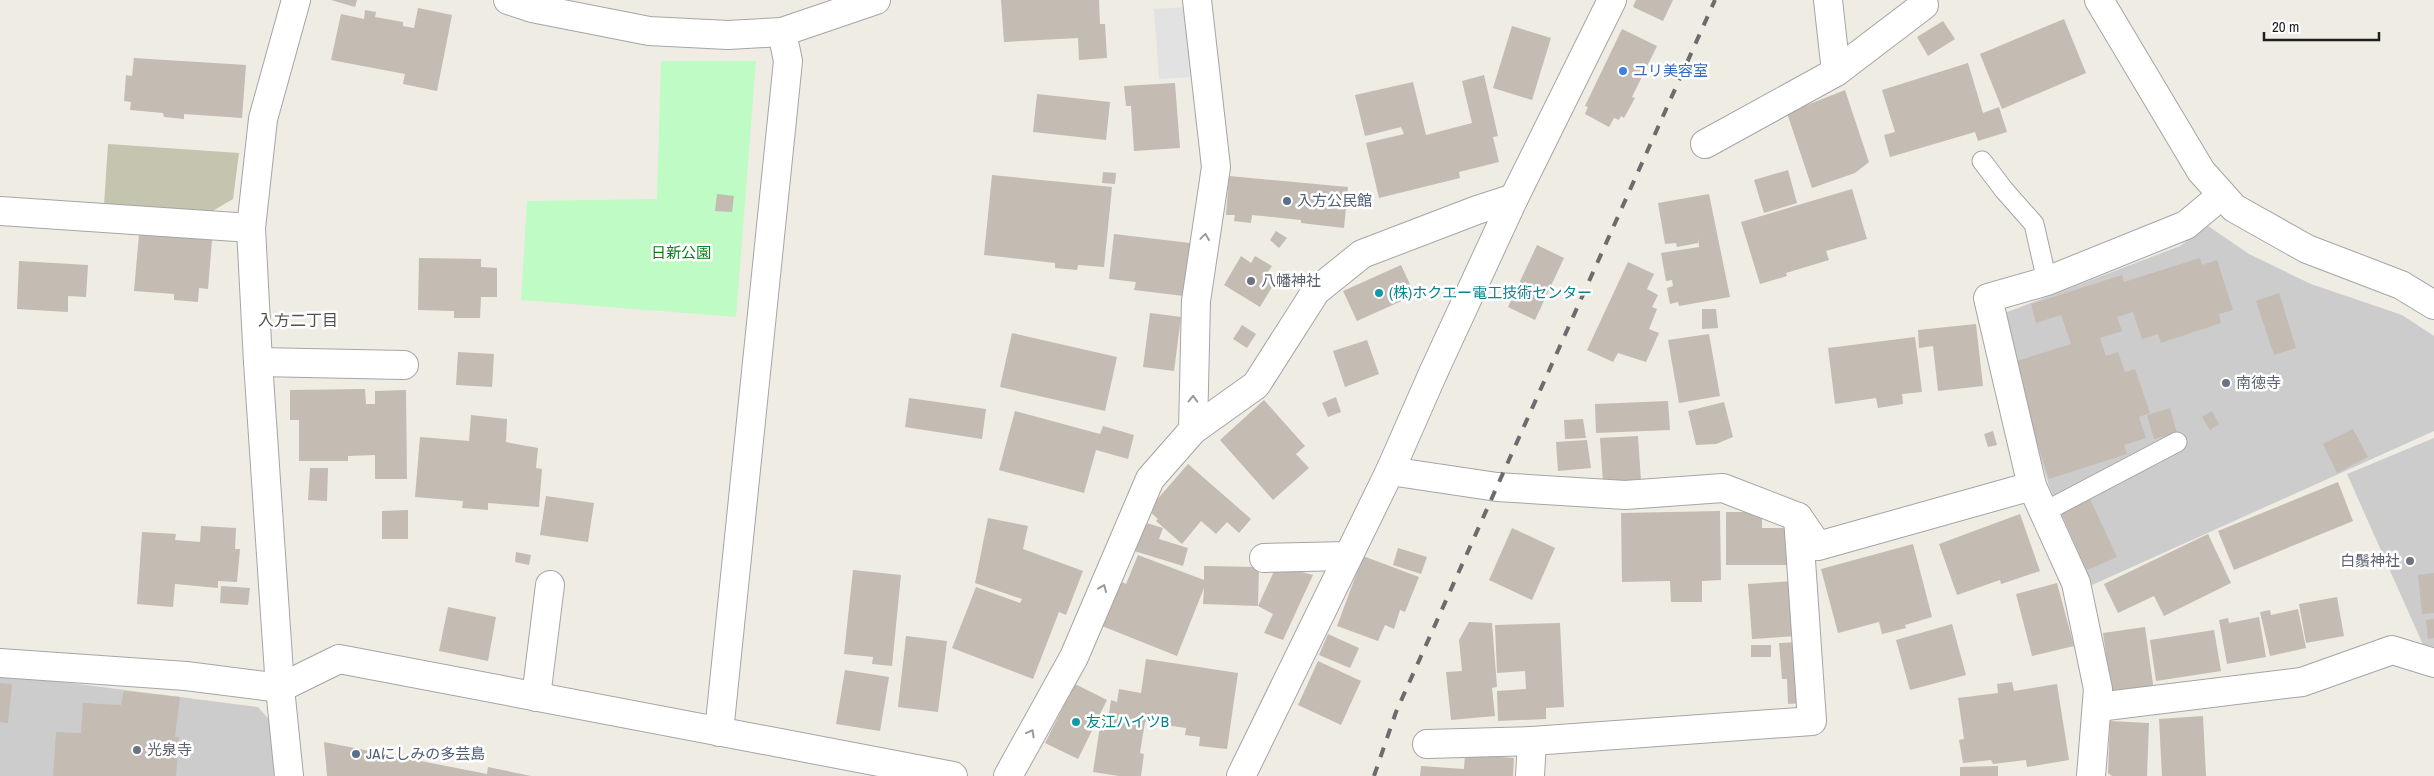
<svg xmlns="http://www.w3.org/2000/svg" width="2434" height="776" viewBox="0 0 2434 776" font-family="'Archivo Narrow','Noto Sans JP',sans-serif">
  <rect width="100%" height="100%" fill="#efece4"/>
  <g fill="#ccc">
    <polygon points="2208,226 2249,254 2311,284 2402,315 2434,336 2434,431 2092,585 2049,486 1997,316 2180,246"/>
    <polygon points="2434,438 2434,650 2424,647 2347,474"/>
    <polygon points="0,674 258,707 273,724 277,776 0,776"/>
  </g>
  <polygon fill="#c4c4af" points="108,144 239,153 233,199 209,213 104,206"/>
  <polygon fill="#bffbc5" points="661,61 756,61 736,317 521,300 527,201 657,199"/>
  <polygon fill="#e2e2e2" points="1186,7 1190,77 1159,79 1154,9"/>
  <g fill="#c4bbb3">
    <polygon points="331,0 357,0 355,7"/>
    <polygon points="1001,0 1099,0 1100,24 1105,24 1107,58 1079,60 1078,38 1004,42"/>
    <polygon points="1636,0 1673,0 1663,21 1633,7"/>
    <polygon points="418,8 452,15 437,91 403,84 405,74 331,60 341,14 364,19 365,10 376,12 375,17 403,22 403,26 414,28"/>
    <polygon points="2064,19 2086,73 2002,109 1980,54"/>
    <polygon points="1943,21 1955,39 1928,56 1917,37"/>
    <polygon points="1512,26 1551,38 1532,100 1493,88"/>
    <polygon points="1622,29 1657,46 1632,97 1635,98 1624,118 1621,116 1619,120 1614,118 1609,127 1585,114 1588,107 1585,106"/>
    <polygon points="134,58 246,65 242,118 184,114 184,119 164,117 163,113 130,110 131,102 124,101 126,75 132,76"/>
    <polygon points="1968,63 1983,113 1999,107 2007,132 1978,141 1975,132 1890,157 1884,135 1895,132 1882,90"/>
    <polygon points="1484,75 1498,136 1493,137 1499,162 1459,172 1460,178 1379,198 1366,143 1404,134 1401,127 1365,136 1355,95 1413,82 1426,135 1472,123 1462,81"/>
    <polygon points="1175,83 1180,148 1134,151 1131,106 1126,106 1124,86"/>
    <polygon points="1845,90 1869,162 1855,173 1812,188 1787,113"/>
    <polygon points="1037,94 1110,102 1106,140 1033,132"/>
    <polygon points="1788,170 1797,203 1764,213 1754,180"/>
    <polygon points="1103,172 1116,173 1115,184 1102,183"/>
    <polygon points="992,175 1112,187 1104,267 1078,265 1077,270 1055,268 1055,263 984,255"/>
    <polygon points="1229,176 1348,187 1344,228 1301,223 1301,220 1252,215 1251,223 1234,221 1235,215 1226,215"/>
    <polygon points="1852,189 1867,239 1826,251 1829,260 1786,273 1787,276 1760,284 1741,222"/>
    <polygon points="717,194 734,196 732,212 715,211"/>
    <polygon points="1709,194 1730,297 1679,306 1678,302 1670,304 1667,288 1673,286 1672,280 1666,281 1661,253 1699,247 1698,238 1698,243 1677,247 1676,243 1665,244 1658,203"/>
    <polygon points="1276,231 1287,238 1279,248 1270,240"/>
    <polygon points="139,234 212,240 208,289 199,288 198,302 174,300 174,294 134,291"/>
    <polygon points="1114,234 1190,243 1184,296 1134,290 1136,282 1109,279"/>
    <polygon points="1537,245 1564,258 1535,320 1508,307"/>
    <polygon points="1241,256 1251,263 1255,256 1272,266 1268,272 1278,277 1260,307 1224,285"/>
    <polygon points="419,258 481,259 481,267 497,268 497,297 481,297 480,318 454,318 454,311 418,310"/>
    <polygon points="2200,258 2202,265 2217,260 2233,310 2219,314 2221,323 2161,343 2158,334 2142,339 2133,312 2117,317 2122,331 2100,338 2106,356 2118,352 2125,372 2135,369 2150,413 2139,417 2146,438 2124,445 2127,454 2049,479 2011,363 2071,344 2061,315 2036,323 2031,304 2122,275 2124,282"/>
    <polygon points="19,261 88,265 86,297 68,296 68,312 17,309"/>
    <polygon points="1628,262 1654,274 1647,289 1658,295 1652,307 1657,309 1649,329 1659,333 1646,362 1618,353 1613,362 1587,350"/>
    <polygon points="1401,265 1415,295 1357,321 1343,291"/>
    <polygon points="2279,293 2296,348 2274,355 2256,301"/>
    <polygon points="1702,309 1716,309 1718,328 1702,329"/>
    <polygon points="1150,313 1181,317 1174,371 1143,367"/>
    <polygon points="1976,324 1983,386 1938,391 1933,346 1919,348 1918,330"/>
    <polygon points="1242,325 1256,334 1247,348 1233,339"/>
    <polygon points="1012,333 1117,357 1105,411 1000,387"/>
    <polygon points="1709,334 1720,396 1679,403 1668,340"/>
    <polygon points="1915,337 1922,392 1902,394 1903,404 1878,408 1876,398 1835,404 1828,348"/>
    <polygon points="1367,340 1379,374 1345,387 1333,351"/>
    <polygon points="458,352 494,354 492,387 456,385"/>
    <polygon points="365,389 366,404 375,404 375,391 406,390 407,479 375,479 375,455 348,456 348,461 299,461 299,420 290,420 290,390"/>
    <polygon points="1336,397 1341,412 1328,417 1322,403"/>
    <polygon points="909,398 986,409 982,439 905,427"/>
    <polygon points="1264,400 1305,446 1296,454 1309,468 1273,500 1220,440"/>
    <polygon points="1668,401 1670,430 1596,433 1595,404"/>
    <polygon points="1724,402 1733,437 1716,444 1696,445 1688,411"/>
    <polygon points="2170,408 2177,433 2154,439 2147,415"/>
    <polygon points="1015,411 1100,434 1103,426 1134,435 1128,459 1096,450 1084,493 999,470"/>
    <polygon points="2212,411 2219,424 2210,430 2202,417"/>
    <polygon points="471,415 507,419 506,442 538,448 536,468 542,469 539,507 488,503 488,510 462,508 463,501 415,497 420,437 469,441"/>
    <polygon points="1583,419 1586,438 1565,439 1564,420"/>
    <polygon points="2353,429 2368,457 2337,473 2323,444"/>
    <polygon points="1993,431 1997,445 1988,447 1984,434"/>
    <polygon points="1638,436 1641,481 1603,483 1600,438"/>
    <polygon points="1587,440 1591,468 1558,471 1556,442"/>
    <polygon points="1188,464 1251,519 1239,533 1227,522 1216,534 1201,521 1182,544 1156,521 1158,519 1148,510"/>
    <polygon points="310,468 328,468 327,501 308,500"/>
    <polygon points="2338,482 2353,521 2234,570 2218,531"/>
    <polygon points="546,496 594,503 588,542 540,535"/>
    <polygon points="2090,499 2117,557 2087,570 2061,512"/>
    <polygon points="408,510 408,539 382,539 382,511"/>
    <polygon points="1720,511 1721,580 1702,581 1702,602 1671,602 1670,581 1622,582 1621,513"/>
    <polygon points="1726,512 1762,512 1762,528 1785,528 1785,545 1789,545 1789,565 1726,565"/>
    <polygon points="2020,514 2040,571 2001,584 2000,580 1957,595 1939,544"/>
    <polygon points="988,518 1028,526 1023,549 1083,571 1066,615 1059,612 1033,679 952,648 976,587 1020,603 1022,599 975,583"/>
    <polygon points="1140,521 1163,528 1159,539 1188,548 1183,566 1131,550"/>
    <polygon points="201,526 236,528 235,549 240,549 237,582 218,581 218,588 175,584 173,607 137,604 142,532 176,534 175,540 200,542"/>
    <polygon points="1512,528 1555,548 1532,600 1489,580"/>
    <polygon points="2208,534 2231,583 2164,616 2154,596 2118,613 2104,584"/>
    <polygon points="1913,544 1932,617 1905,625 1906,628 1882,634 1879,622 1838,633 1821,569"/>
    <polygon points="1398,548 1427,557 1421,574 1393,565"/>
    <polygon points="516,552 531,555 529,565 515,562"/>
    <polygon points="1138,555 1204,580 1204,566 1259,567 1258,606 1203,604 1204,588 1177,656 1102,626 1120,581 1126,584"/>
    <polygon points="1363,556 1419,577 1405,612 1400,610 1394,629 1385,625 1378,641 1337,626"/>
    <polygon points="1277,565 1313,575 1283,640 1264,633 1273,614 1258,606"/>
    <polygon points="853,570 901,575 892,666 872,664 873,657 844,654"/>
    <polygon points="2434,573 2434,613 2422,614 2418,575"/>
    <polygon points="1794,581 1797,636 1752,639 1748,584"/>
    <polygon points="2057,583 2074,646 2032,656 2016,594"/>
    <polygon points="221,586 250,588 248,605 220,603"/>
    <polygon points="2337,597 2344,636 2306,643 2299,604"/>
    <polygon points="448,607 496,617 488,661 439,651"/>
    <polygon points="2298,609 2306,648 2270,656 2260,612 2270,610 2271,615"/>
    <polygon points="2259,617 2266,657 2227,664 2219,620 2228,618 2229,623"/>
    <polygon points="2434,619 2434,638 2428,639 2426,620"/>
    <polygon points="1469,622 1492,623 1497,687 1492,688 1495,716 1451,720 1446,672 1462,671 1459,640"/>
    <polygon points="1560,623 1564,707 1546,708 1546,719 1498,721 1497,691 1526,689 1525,671 1497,673 1495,625"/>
    <polygon points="1952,624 1966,675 1910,690 1896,640"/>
    <polygon points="2145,627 2154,691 2112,698 2103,633"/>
    <polygon points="2214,630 2221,671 2156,681 2150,640"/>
    <polygon points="1328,634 1359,648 1350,668 1319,655"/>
    <polygon points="906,636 947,641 938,712 898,707"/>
    <polygon points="1799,642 1804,703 1788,704 1787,679 1782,679 1779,643"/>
    <rect x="1751" y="645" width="20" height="12"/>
    <polygon points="1146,659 1238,673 1227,749 1199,746 1200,737 1185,735 1186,728 1145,722 1140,753 1144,754 1141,776 1119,776 1093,772 1100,726 1107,728 1111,700 1117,702 1119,689 1141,693"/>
    <polygon points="1318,661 1361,681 1341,725 1298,705"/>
    <polygon points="845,670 889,677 880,731 836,724"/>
    <polygon points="2012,682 2014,691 2057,684 2069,760 2027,767 2026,760 1993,764 1991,760 1963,763 1959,740 1964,739 1958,698 1998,693 1997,684"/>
    <polygon points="0,683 12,684 8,723 0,722"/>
    <polygon points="1075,684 1107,700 1078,759 1045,743"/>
    <polygon points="124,691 180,697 175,737 179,737 176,776 53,776 56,732 81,733 83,703 121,705"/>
    <polygon points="2203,716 2206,776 2162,776 2159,719"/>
    <polygon points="2110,721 2149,723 2147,776 2112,776 2108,773"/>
    <polygon points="324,742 487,774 488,767 531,776 327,776"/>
    <polygon points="1465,754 1514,758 1513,776 1420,776 1421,766 1464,769"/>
    <polygon points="1998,766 1998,776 1960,776 1960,767"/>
  </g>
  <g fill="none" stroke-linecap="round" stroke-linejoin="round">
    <g stroke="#a5a5a5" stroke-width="21">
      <g id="service">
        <polyline points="1982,161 2004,190 2034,224 2047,281"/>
        <polyline points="2044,512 2177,442"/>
      </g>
    </g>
    <g stroke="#a5a5a5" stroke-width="30">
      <g id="minor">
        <polyline points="508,0 532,8 649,31 728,35 782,32 876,0"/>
        <polyline points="2099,0 2201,171 2234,208 2307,249 2401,285 2434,305"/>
        <polyline points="1836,72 1924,5"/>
        <polyline points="1705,144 1836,72 1828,0"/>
        <polyline points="0,211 251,228"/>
        <polyline points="258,362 404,365"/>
        <polyline points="1193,430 1256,385 1316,291 1362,254 1477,210 1514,198"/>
        <polyline points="1390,471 1497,487 1625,495 1723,488 1798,517 1818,546 2032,486 2076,583 2098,689 2091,776"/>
        <polyline points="2032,486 1988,298 2047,281 2186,225 2222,195"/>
        <polyline points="1264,558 1348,556"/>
        <polyline points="0,663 186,676 280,688 339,659 953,776"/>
        <polyline points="536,697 550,585"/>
        <polyline points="2098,707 2302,682 2392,650 2434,663"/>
        <polyline points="719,732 788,61 782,32"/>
        <polyline points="1427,744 1532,741"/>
        <polyline points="289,776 280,688 258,362 251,228 263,119 296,0"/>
        <polyline points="1008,776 1074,657 1150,479 1193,430 1196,301 1216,167 1197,0"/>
        <polyline points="1241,776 1390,471 1434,371"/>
        <polyline points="1530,776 1532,741 1812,721 1798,517"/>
      </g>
    </g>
    <g stroke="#a5a5a5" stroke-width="30">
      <polyline id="tertiary" points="1434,371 1514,198 1612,0"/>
    </g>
    <use href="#service" stroke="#fff" stroke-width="19"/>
    <use href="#minor" stroke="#fff" stroke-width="28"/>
    <use href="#tertiary" stroke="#fff" stroke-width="28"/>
    <polyline stroke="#6c6c6c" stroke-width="4" stroke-dasharray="10 10" stroke-linecap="butt" points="1374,776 1396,712 1715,0"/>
  </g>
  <defs><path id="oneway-chevron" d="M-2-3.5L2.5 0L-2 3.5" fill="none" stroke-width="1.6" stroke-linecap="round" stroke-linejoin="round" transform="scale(1.25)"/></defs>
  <g stroke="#9a9a9a">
    <use href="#oneway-chevron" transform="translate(1205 237) rotate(-82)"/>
    <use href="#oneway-chevron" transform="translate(1193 399) rotate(-89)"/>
    <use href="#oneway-chevron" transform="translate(1103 588) rotate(-67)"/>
    <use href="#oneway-chevron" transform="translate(1031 733) rotate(-61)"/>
  </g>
  <circle fill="#3f7fe0" stroke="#fff" stroke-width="2" cx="1623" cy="71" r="5"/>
  <g fill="#5c6f8a" stroke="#fff" stroke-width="2">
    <circle cx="1287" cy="201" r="5"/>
    <circle cx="356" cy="754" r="5"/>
  </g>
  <g fill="#6b7280" stroke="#fff" stroke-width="2">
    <circle cx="1251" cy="281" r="5"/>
    <circle cx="2226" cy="383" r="5"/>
    <circle cx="2410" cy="561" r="5"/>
    <circle cx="137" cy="750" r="5"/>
  </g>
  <g fill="#0f9aa8" stroke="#fff" stroke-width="2">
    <circle cx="1379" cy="293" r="5"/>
    <circle cx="1076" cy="722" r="5"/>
  </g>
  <g text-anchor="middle" stroke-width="5" stroke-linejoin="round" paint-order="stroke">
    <g font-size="15" fill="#366cbe" stroke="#fff" text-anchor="start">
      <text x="1633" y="76">ユリ美容室</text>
    </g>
    <g font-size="15" fill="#4e5e75" stroke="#fff" text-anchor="start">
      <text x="1297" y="206">入方公民館</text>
      <text x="366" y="759">JAにしみの多芸島</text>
    </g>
    <g font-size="15" fill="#088114" stroke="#fff">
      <text x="681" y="258">日新公園</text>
    </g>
    <g font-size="15" fill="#5b616d" stroke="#fff" text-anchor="start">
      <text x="1261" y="286">八幡神社</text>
      <text x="2236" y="388">南徳寺</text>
      <text x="2400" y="566" text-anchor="end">白鬚神社</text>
      <text x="147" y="755">光泉寺</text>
    </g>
    <g font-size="15" fill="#0d838f" stroke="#fff" text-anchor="start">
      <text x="1389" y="298">(株)ホクエー電工技術センター</text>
      <text x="1086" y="727">友江ハイツB</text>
    </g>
    <g font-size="16" fill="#515151" stroke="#fff">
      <text x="298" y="326">入方二丁目</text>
    </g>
  </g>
  <path d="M2264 32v8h115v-8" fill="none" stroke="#1e1e1e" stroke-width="2.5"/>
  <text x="2272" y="32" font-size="15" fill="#1e1e1e" stroke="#ffffff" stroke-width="4" paint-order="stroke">20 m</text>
</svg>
